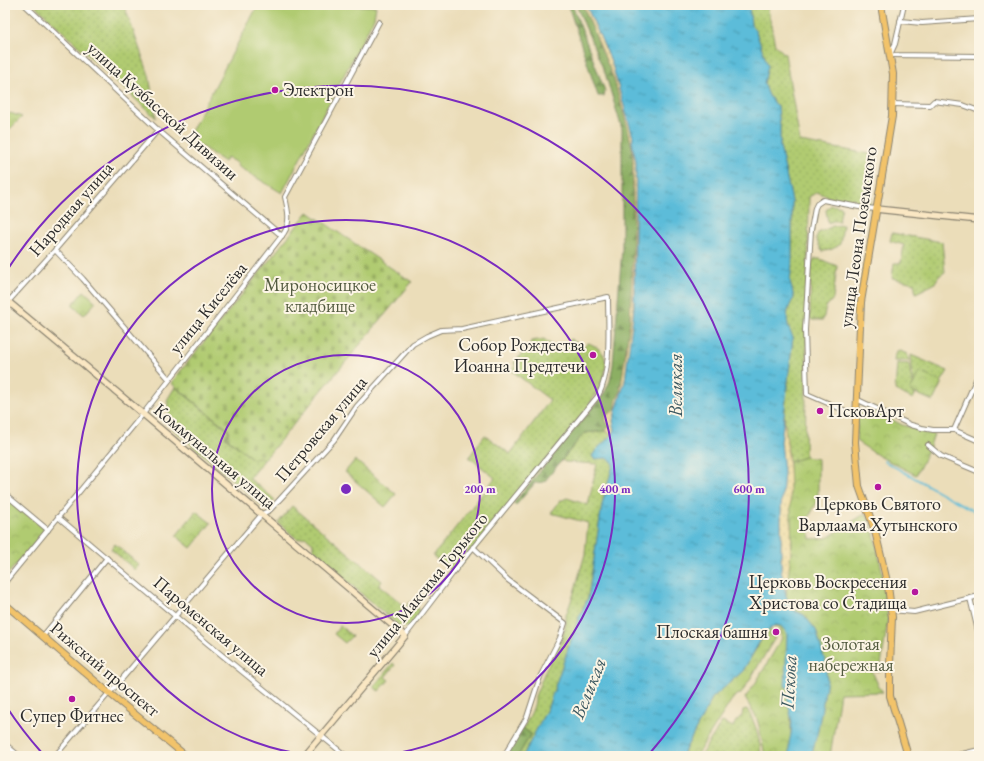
<svg xmlns="http://www.w3.org/2000/svg" width="984" height="761" viewBox="0 0 984 761" font-family="'EB Garamond',serif">
  <defs>
    <pattern id="grass-dots" width="8" height="8" patternUnits="userSpaceOnUse"><rect width="8" height="8" fill="#b0cb71"/><path d="M2 2h.1M6 6h.1" fill="none" stroke="#98ae62" stroke-width="1.8" stroke-linecap="round"/></pattern>
    <pattern id="forest-firs" width="22" height="20" patternUnits="userSpaceOnUse"><rect width="22" height="20" fill="#8caf63"/><path d="M5 1l3.5 6h-7zM16 11l3.5 6h-7z" fill="#738f52"/></pattern>
    <pattern id="sand-dots" width="8" height="8" patternUnits="userSpaceOnUse"><rect width="8" height="8" fill="#eeda9e"/><path d="M2 2h.1M6 6h.1" fill="none" stroke="#cb8" stroke-width="1.8" stroke-linecap="round"/></pattern>
    <pattern id="cemetery-stones" width="16" height="16" patternUnits="userSpaceOnUse"><rect width="16" height="16" fill="#b0cb71"/><path d="M2 7V4a2 2 0 0 1 4 0v3zM10 15v-3a2 2 0 0 1 4 0v3z" fill="#98ae62"/></pattern>
    <pattern id="park-crowns" width="20" height="18" patternUnits="userSpaceOnUse"><rect width="20" height="18" fill="#b0cb71"/><path d="M2 6a3 3 0 1 1 6 0M12 15a3 3 0 1 1 6 0" fill="none" stroke="#98ae62"/></pattern>
    <pattern id="water-ripples" width="26" height="14" patternUnits="userSpaceOnUse"><rect width="26" height="14" fill="#5bbcd9"/><path d="M2 4q2-2 4 0t4 0M15 11q2-2 4 0t4 0" fill="none" stroke="#4b99b0"/></pattern>
  </defs>
  <rect width="100%" height="100%" fill="#fcf5e5"/>
  <filter id="ink" filterUnits="userSpaceOnUse"><feTurbulence type="fractalNoise" baseFrequency=".025" numOctaves="2"/><feDisplacementMap in="SourceGraphic" scale="8" xChannelSelector="R" yChannelSelector="G"/><feConvolveMatrix kernelMatrix="1 2 1 2 8 2 1 2 1" color-interpolation-filters="sRGB"/></filter>
  <filter id="wash" filterUnits="userSpaceOnUse"><feTurbulence type="fractalNoise" baseFrequency=".012" numOctaves="4" result="noise"/><feDisplacementMap in="SourceGraphic" scale="16" xChannelSelector="R" yChannelSelector="G"/><feGaussianBlur stdDeviation="0.9" result="paint"/><feColorMatrix in="noise" values="0 0 0 0 0 0 0 0 0 0 0 0 0 0 0 0 0 1.4 0 .05"/><feComposite in="paint" operator="in"/></filter>
  <g filter="url(#wash)">
    <rect width="100%" height="100%" fill="#ebddb9"/>
    <g fill="url(#grass-dots)" stroke="#6e7b4e">
      <polygon points="34,5 124,5 149,75 156,118"/>
      <path d="M749,5H767L775,45L785,54L800,142L876,155L870,207H862L853,198L849,199L840,198L838,201L817,192L809,197L805,457L789,462L784,417L793,337C785,323 785,311 794,298L790,281L792,264V201L780,147V127L778,107L769,96L764,83L768,66L756,32L751,25Z"/>
      <polygon points="831,205 842,207 839,221 833,221 828,223 826,210"/>
      <path d="M843,225L840,244C834,249 829,251 822,251L816,239L818,233L833,226Z"/>
      <polygon points="892,233 942,242 945,272 939,276 934,284 916,293 914,283 892,278 894,263 901,263 904,245 890,241"/>
      <polygon points="815,259 820,259 837,266 833,299 826,307 823,320 812,320 810,318 811,264"/>
      <path d="M544,339L560,352L570,339L584,347L588,343C627,356 591,402 578,421L454,573L433,556L495,478L469,457L485,435L510,454L550,400L512,371L516,366L514,363L532,341Z"/>
      <polygon points="898,350 907,354 909,361 894,361 895,353"/>
      <polygon points="911,355 948,371 935,392 913,381"/>
      <polygon points="897,363 909,364 912,382 919,387 913,399 895,390"/>
      <polygon points="175,387 229,431 225,437 253,459 260,457 264,460 249,478 275,500 265,508 171,427 167,400"/>
      <path d="M605,431L613,434L597,449L592,456L594,459L606,458L612,461L613,465L602,505L588,598L579,617L548,707L523,756H518L531,734L523,728C528,719 536,707 535,696L546,669L562,639L566,624V615L574,593L585,554L588,523L551,513L560,501L567,498L588,505L597,464L565,462L562,460L584,433Z"/>
      <polygon points="292,506 382,581 379,585 406,607 410,602 416,602 420,614 409,627 400,627 313,552 313,543 306,537 297,539 278,523"/>
      <polygon points="115,544 139,565 135,570 111,549"/>
      <polygon points="393,663 395,665 385,677 389,680 379,691 373,687"/>
      <path d="M747,709C756,724 760,739 761,756H700L722,722L733,727L736,721L742,716L743,710Z"/>
    </g>
    <g fill="url(#forest-firs)" stroke="#5c6d47">
      <polygon points="567,5 572,5 575,12 605,91 604,96 598,96 570,11"/>
      <polygon points="576,5 583,5 614,79 628,128 633,152 633,252 630,322 620,393 616,401 616,409 610,414 610,426 605,431 584,433 544,482 535,483 516,505 513,504 604,394 610,381 613,365 622,249 622,129 605,73"/>
      <polygon points="523,728 531,734 518,756 505,756 520,730"/>
    </g>
    <g fill="url(#sand-dots)" stroke="#8c8264">
      <polygon points="583,5 586,5 611,61 633,137 632,142 636,162 633,324 625,381 613,421 615,429 613,434 605,431 610,426 606,421 606,416 616,409 616,401 620,393 630,322 633,252 633,152 628,128 614,79"/>
      <path d="M784,417C791,476 797,537 786,596L781,569V507L784,472L781,442Z"/>
    </g>
    <polygon fill="url(#cemetery-stones)" stroke="#6e7b4e" points="308,212 412,282 264,460 260,457 253,459 226,437 230,431 171,383"/>
    <g fill="url(#park-crowns)" stroke="#6e7b4e">
      <polygon points="10,113 22,117 5,134 5,118"/>
      <polygon points="84,291 96,302 84,315 72,305"/>
      <polygon points="919,372 942,382 933,401 910,391"/>
      <polygon points="870,408 902,425 934,434 930,446 916,475 879,456 856,441 858,411"/>
      <polygon points="805,457 818,459 818,500 808,519 810,539 827,538 866,513 874,534 882,571 888,620 880,671 872,671 879,687 883,692 840,693 830,756 811,756 817,735 827,680 825,662 816,630 804,615 792,609 786,596 792,544 789,462"/>
      <polygon points="355,460 396,494 385,507 345,472"/>
      <polygon points="5,496 47,530 5,577"/>
      <polygon points="196,511 211,523 191,548 176,536"/>
      <path d="M774,625L781,626L787,633L788,687L790,689L789,694C791,715 792,735 789,756H765L759,726L757,719L745,698L755,684L782,638L781,636V630L777,627H772Z"/>
      <polygon points="340,626 352,636 345,643 334,634"/>
      <polygon points="771,628 770,635 775,638 741,694 736,695 731,701 696,756 682,756 712,698 743,671 765,634"/>
    </g>
    <polygon fill="#b0cb71" stroke="#6e7b4e" points="258,5 376,6 374,18 282,193 237,166 238,164 233,160 232,161 228,157 224,162 188,137"/>
    <path fill="url(#water-ripples)" stroke="#437482" d="M586,5H749L751,25L756,32L768,66L764,83L769,96L778,107L780,127V147L792,201V264L790,281L794,298C785,311 785,323 793,337L781,442L784,472L781,507V569L786,596L792,609L804,615L816,630L825,661L827,680L817,735L811,756H789V743L791,734L792,722L787,698L790,689L785,686L787,633L781,626L775,625L764,634L743,671L712,698L682,756H523L548,707L579,617L588,598L602,505L613,465L612,461L606,458L594,459L592,456L597,449L613,434L615,429L613,421L625,381L634,308L636,162L632,142L633,137L611,61Z"/>
    <g fill="none" stroke-linecap="round" stroke-linejoin="round">
      <polyline stroke="#5bbcd9" stroke-width="1.5" points="884,461 979,514"/>
    </g>
  </g>
  <g filter="url(#ink)">
    <g fill="none" stroke-linecap="round" stroke-linejoin="round">
      <g stroke="#8b8472" stroke-width="6">
        <g id="street">
          <polyline points="25,5 158,130 282,236"/>
          <polyline points="904,5 895,44 890,55 979,56"/>
          <polyline points="900,21 922,23 979,19"/>
          <polyline points="893,104 930,105 934,101 963,105 979,111"/>
          <polyline points="55,250 83,279 169,379"/>
          <polyline points="8,302 55,250 158,130"/>
          <polyline points="973,388 979,391"/>
          <polyline points="856,399 911,425 922,428 933,430 954,430 979,441"/>
          <polyline points="855,415 807,394 805,330 811,230 815,208 817,204 823,200 859,207 876,209"/>
          <polyline points="954,430 979,373"/>
          <polyline points="928,445 941,456 979,472"/>
          <polyline points="5,494 48,530"/>
          <polyline points="58,517 207,643 346,756"/>
          <polyline points="473,547 508,580 565,623 560,638 540,677 527,717 504,756"/>
          <path d="M5,582L143,414L284,233C291,222 288,210 285,197L379,22"/>
          <polyline points="970,598 979,635"/>
          <polyline points="891,610 914,612 979,596"/>
          <polyline points="43,636 107,558"/>
          <polyline points="5,744 19,756"/>
          <path d="M55,756L109,693L115,687L262,514L270,510L334,440L357,406L413,344L427,336L441,330L462,329L608,297C608,326 612,371 598,396L462,561L405,636"/>
          <polyline points="954,756 979,750"/>
        </g>
      </g>
      <g stroke="#8b8472" stroke-width="8">
        <g id="secondary">
          <polyline points="876,209 979,220"/>
          <polyline points="5,299 143,414 405,636 304,756"/>
        </g>
      </g>
      <g stroke="#8b8472" stroke-width="8">
        <g id="primary">
          <polyline points="881,5 893,74 892,116 861,302 855,442 859,486 875,531 888,586 892,617 890,664 890,696 908,756"/>
          <polyline points="5,604 109,693 186,756"/>
        </g>
      </g>
      <use href="#street" stroke="#fff" stroke-width="4"/>
      <use href="#secondary" stroke="#fae7c3" stroke-width="5.5"/>
      <use href="#primary" stroke="#f2c36a" stroke-width="6"/>
    </g>
  </g>
  <g fill="none" stroke="#7b2cbf" stroke-width="2">
    <circle cx="346" cy="489" r="134"/>
    <path d="M313 756A269 269 0 1 1 379 756"/>
    <path d="M42 753A403 403 0 0 1 6 706M6 272A403 403 0 1 1 650 753"/>
  </g>
  <g fill="#b5179e" stroke="#fcf5e5" stroke-width="1.5">
    <circle cx="275" cy="90" r="4"/>
    <circle cx="593" cy="355" r="4"/>
    <circle cx="820" cy="411" r="4"/>
    <circle cx="878" cy="487" r="4"/>
    <circle cx="915" cy="592" r="4"/>
    <circle cx="776" cy="632" r="4"/>
    <circle cx="72" cy="699" r="4"/>
  </g>
  <g text-anchor="middle" stroke-width="4" stroke-linejoin="round" paint-order="stroke">
    <g font-size="18" fill="#2b2b2b" stroke="#fcf5e5" text-anchor="end">
      <text x="283" y="96" text-anchor="start">Электрон</text>
      <text x="585" y="351">Собор Рождества<tspan x="585" dy="21">Иоанна Предтечи</tspan></text>
      <text x="828" y="417" text-anchor="start">ПсковАрт</text>
      <text x="878" y="510" text-anchor="middle">Церковь Святого<tspan x="878" dy="21">Варлаама Хутынского</tspan></text>
      <text x="907" y="588">Церковь Воскресения<tspan x="907" dy="21">Христова со Стадища</tspan></text>
      <text x="768" y="638">Плоская башня</text>
      <text x="72" y="722" text-anchor="middle">Супер Фитнес</text>
    </g>
    <g font-size="18" fill="#2b2b2b" stroke="#fcf5e5">
      <text transform="translate(163 111) rotate(42)" y="6">улица Кузбасской Дивизии</text>
      <text transform="translate(71 209) rotate(-49)" y="6">Народная улица</text>
      <text transform="translate(858 237) rotate(-82)" y="6">улица Леона Поземского</text>
      <text transform="translate(208 308) rotate(-51)" y="6">улица Киселёва</text>
      <text transform="translate(321 429) rotate(-50)" y="6">Петровская улица</text>
      <text transform="translate(215 456) rotate(40)" y="6">Коммунальная улица</text>
      <text transform="translate(427 585) rotate(-51)" y="6">улица Максима Горького</text>
      <text transform="translate(211 626) rotate(40)" y="6">Пароменская улица</text>
      <text transform="translate(105 669) rotate(40)" y="6">Рижский проспект</text>
    </g>
    <g font-size="18" fill="#535b40" stroke="#fcf5e5">
      <text x="320" y="291">Мироносицкое<tspan x="320" dy="21">кладбище</tspan></text>
      <text x="851" y="650">Золотая<tspan x="851" dy="21">набережная</tspan></text>
    </g>
    <g font-size="19" font-style="italic" fill="#39565f" stroke="#fcf5e5">
      <text transform="translate(675 385) rotate(-90)" y="7">Великая</text>
      <text transform="translate(788 682) rotate(-87)" y="7">Пскова</text>
      <text transform="translate(588 688) rotate(-68)" y="7">Великая</text>
    </g>
  </g>
  <circle cx="346" cy="489" r="6" fill="#7b2cbf" stroke="#fcf5e5" stroke-width="2"/>
  <g font-size="12" text-anchor="middle" font-weight="bold" fill="#7b2cbf" stroke="#fcf5e5" stroke-width="4" stroke-linejoin="round" paint-order="stroke">
    <text x="480" y="493">200 m</text>
    <text x="615" y="493">400 m</text>
    <text x="749" y="493">600 m</text>
  </g>
  <rect width="984" height="761" fill="none" stroke="#fcf5e5" stroke-width="20"/>
</svg>
